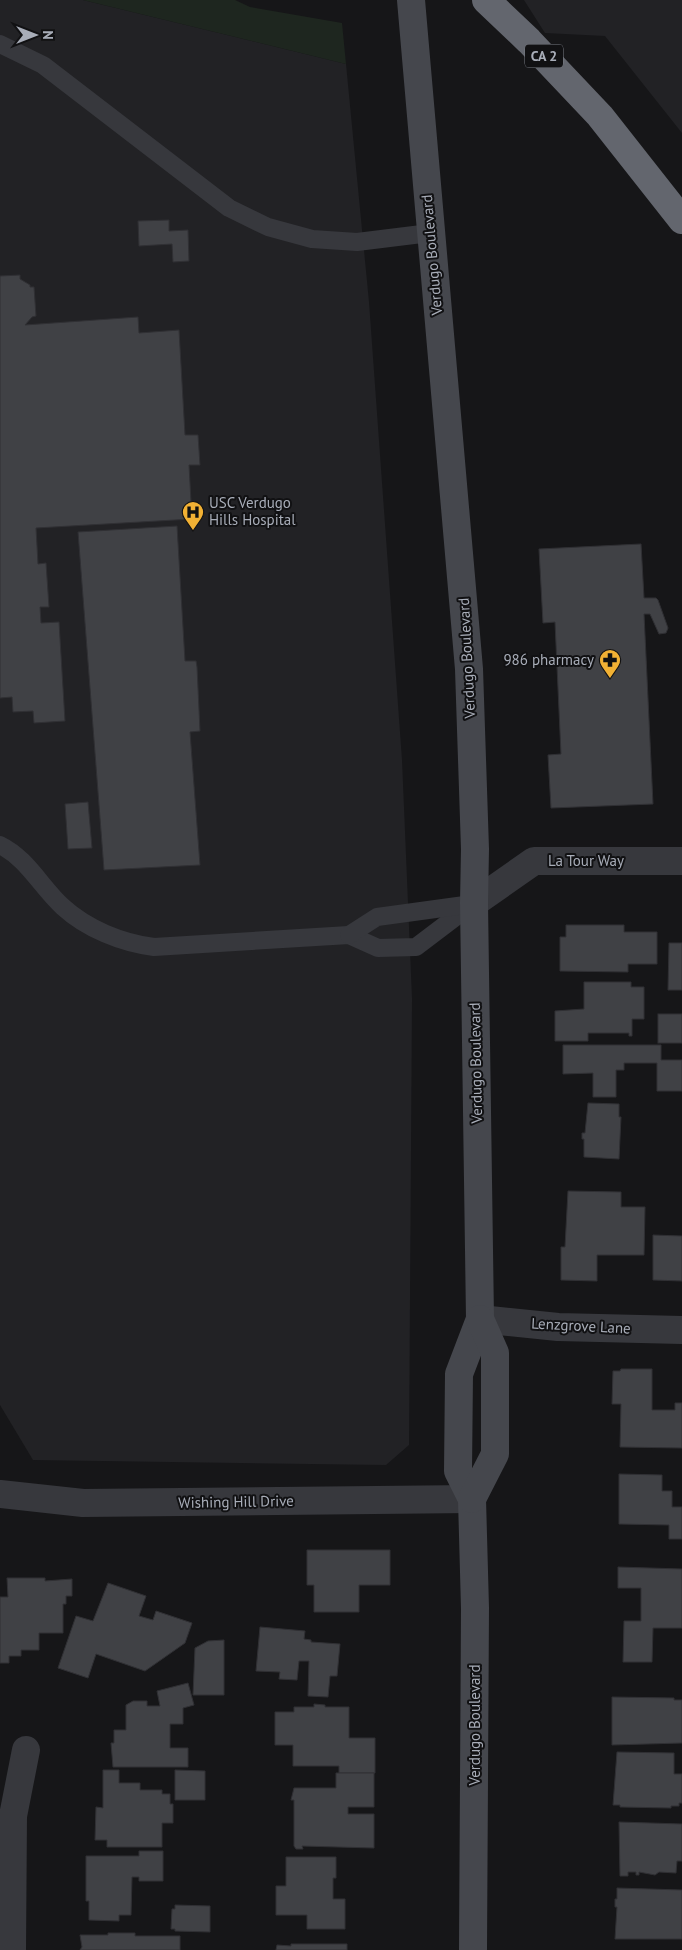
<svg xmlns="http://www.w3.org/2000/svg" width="682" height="1950" viewBox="0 0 682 1950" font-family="'PT Sans',sans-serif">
  <rect width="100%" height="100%" fill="#161618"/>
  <g fill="#222225">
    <polygon points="0,0 83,0 346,64 369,302 402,760 412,998 409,1445 386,1465 33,1460 0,1405"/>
    <polygon points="524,0 682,0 682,133 605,36 545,33"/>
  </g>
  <polygon fill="#1e261f" points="83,0 235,0 250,7 342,23 346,64"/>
  <g fill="#404145" stroke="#303034">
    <polygon points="169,220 169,231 188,230 189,261 173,262 172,244 139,246 138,221"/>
    <polygon points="20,275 20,279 30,285 30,287 34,287 36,316 32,317 25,325 138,317 139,333 179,330 185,435 198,435 200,465 189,465 192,519 36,528 38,564 46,563 49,607 40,607 41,623 59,622 65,721 34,723 33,711 13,712 12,697 0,698 0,276"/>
    <polygon points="177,526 185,661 196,661 197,667 200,731 190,732 200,865 104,870 78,532"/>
    <polygon points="641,544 644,598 656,598 658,600 668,628 666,633 659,634 650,614 644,614 653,804 551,808 548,755 561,754 555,622 543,623 539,549"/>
    <polygon points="88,802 92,848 68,849 65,804"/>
    <polygon points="566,925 624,925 624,932 657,932 657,964 628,964 628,972 560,971 560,937 566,937"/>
    <polygon points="669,943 682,943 682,990 668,990"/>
    <polygon points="584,982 631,982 631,987 644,987 644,1019 632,1019 632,1036 629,1036 629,1033 588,1033 588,1041 555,1041 555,1011 584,1009"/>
    <rect x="658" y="1014" width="24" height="29"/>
    <polygon points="563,1045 661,1045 661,1060 682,1060 682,1091 657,1091 657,1063 624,1063 624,1070 616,1070 616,1097 593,1097 593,1073 563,1074"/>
    <polygon points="588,1103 619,1104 619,1117 621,1117 619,1159 584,1157 584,1139 582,1139 582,1133 585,1133"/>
    <polygon points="568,1191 621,1192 621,1207 645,1207 644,1255 597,1255 597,1281 561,1280 561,1247 565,1247"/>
    <polygon points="653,1235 682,1236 682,1281 653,1280"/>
    <polygon points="621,1369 652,1369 652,1410 675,1410 675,1403 682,1403 682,1448 620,1447 621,1404 612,1404 613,1371 620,1371"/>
    <polygon points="619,1474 662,1475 662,1491 672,1491 672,1507 682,1507 682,1539 669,1539 669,1525 619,1524"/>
    <polygon points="307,1550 390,1550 390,1585 359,1585 359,1612 314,1612 314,1585 307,1585"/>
    <polygon points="618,1567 682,1569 682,1628 653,1628 652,1662 623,1662 624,1621 641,1621 641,1588 618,1588"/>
    <polygon points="7,1578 45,1578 45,1581 72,1579 72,1596 66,1596 66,1604 63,1604 63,1633 39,1633 39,1650 21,1650 21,1656 9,1656 9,1663 0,1663 0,1597 8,1597"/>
    <polygon points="108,1583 146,1596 139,1616 153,1620 156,1611 192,1623 185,1643 145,1671 96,1654 88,1678 58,1668 76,1616 93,1621"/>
    <polygon points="260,1627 305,1631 304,1639 311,1640 311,1642 340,1644 337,1676 330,1676 328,1697 308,1696 309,1661 299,1661 297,1680 279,1679 280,1672 256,1671"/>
    <polygon points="224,1640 224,1695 193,1695 195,1648 208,1641"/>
    <polygon points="188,1683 194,1705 183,1708 183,1724 170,1724 170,1748 188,1748 188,1767 113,1767 111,1743 114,1743 114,1730 126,1730 126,1705 133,1701 147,1701 147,1706 160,1706 157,1691"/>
    <polygon points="612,1697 674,1698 674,1700 682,1700 682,1743 612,1745"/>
    <polygon points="314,1704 325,1705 325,1707 349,1707 349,1738 375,1738 375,1773 339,1773 339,1766 293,1766 293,1745 275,1745 275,1712 294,1712 294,1707 314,1707"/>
    <polygon points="617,1752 674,1753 674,1774 682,1774 682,1803 679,1803 679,1806 671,1806 671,1808 620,1807 620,1805 613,1805"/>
    <polygon points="103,1770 119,1770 119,1783 140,1783 140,1790 162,1790 162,1794 170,1794 170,1804 173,1804 173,1823 162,1823 162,1847 107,1847 107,1840 95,1840 96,1807 103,1808"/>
    <polygon points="175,1770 205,1771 205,1800 175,1800"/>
    <polygon points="336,1773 374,1773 374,1807 348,1807 348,1814 374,1814 374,1848 302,1846 303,1849 296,1849 294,1846 294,1800 291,1800 294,1788 336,1788"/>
    <polygon points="619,1822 682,1824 682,1861 677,1861 676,1873 659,1872 655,1875 639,1872 639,1875 636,1875 636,1872 628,1872 628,1876 620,1876"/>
    <polygon points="139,1851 163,1851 163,1881 139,1881 139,1877 132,1877 131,1915 119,1915 119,1921 89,1920 89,1901 86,1901 86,1856 139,1856"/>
    <polygon points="286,1857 336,1857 336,1878 333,1878 333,1899 345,1899 345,1929 307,1929 307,1915 276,1915 276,1886 286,1886"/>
    <polygon points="617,1888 682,1890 682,1939 615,1939 617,1907 615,1907 615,1899 617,1899"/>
    <polygon points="175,1905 210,1906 210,1932 175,1931 175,1929 171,1929 172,1909 175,1909"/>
    <polygon points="108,1933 135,1933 135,1936 180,1936 180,1950 80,1950 82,1947 80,1935 108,1935"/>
    <polygon points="291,1944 347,1944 347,1950 276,1950 277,1945 291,1946"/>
  </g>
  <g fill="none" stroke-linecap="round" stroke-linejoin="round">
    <g stroke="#37383d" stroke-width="18">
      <polyline points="0,44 43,65 229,208 268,227 312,239 357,242 430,233"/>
      <path d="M0,845C27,858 41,887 63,907C87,929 122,943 154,947L349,935L378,948L416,947L474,903"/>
      <polyline points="349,935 377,917 472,904"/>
    </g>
    <g stroke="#37383d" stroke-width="28">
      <polyline points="474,903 534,861 682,861"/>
      <polyline points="480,1319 558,1327 682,1330"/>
      <polyline points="0,1494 83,1503 472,1499"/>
      <polyline points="12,1950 13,1816 26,1750"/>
    </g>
    <g stroke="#45474d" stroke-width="28">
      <polyline points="411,0 469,669 475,849 474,903 480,1319 459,1374 458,1471 472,1499 475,1608 473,1950"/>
      <polyline points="472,1499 495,1454 495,1353 480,1319"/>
    </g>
    <polyline stroke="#63666e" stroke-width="28" points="486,0 529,41 600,116 682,220"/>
  </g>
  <defs>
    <g id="hospital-pin" transform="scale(1.125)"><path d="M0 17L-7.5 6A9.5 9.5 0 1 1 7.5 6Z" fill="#f2b134" stroke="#111113"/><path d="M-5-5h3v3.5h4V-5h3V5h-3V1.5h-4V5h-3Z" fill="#111"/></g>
    <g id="pharmacy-pin" transform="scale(1.125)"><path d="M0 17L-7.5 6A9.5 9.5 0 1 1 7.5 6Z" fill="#f2b134" stroke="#111113"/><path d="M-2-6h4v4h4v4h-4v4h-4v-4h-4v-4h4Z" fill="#111"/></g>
  </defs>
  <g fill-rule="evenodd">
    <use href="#hospital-pin" x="193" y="512"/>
    <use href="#pharmacy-pin" x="610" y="660"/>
  </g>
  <g text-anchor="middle" stroke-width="4" stroke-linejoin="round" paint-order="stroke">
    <rect fill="#111113" stroke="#7b7e86" stroke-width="1" x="525" y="44.5" width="38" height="23" rx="4"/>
    <g font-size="14" font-weight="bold" fill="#a8adb8">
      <text x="544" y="61">CA 2</text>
    </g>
    <g font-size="15" fill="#a8adb8" stroke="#111113">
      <text transform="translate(432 255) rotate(-95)" y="5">Verdugo Boulevard</text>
      <text transform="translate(467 658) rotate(-93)" y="5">Verdugo Boulevard</text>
      <text x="586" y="866">La Tour Way</text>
      <text transform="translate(476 1063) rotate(-91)" y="5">Verdugo Boulevard</text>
      <text transform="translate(581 1326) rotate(3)" y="5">Lenzgrove Lane</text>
      <text transform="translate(236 1502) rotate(-1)" y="5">Wishing Hill Drive</text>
      <text transform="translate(475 1725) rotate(-90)" y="5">Verdugo Boulevard</text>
    </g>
    <g font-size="15" fill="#a8adb8" stroke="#111113" text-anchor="start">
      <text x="209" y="508">USC Verdugo<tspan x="209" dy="17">Hills Hospital</tspan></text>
      <text x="594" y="665" text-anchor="end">986 pharmacy</text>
    </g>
  </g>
  <g transform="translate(35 35) rotate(90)" stroke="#111113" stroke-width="4" paint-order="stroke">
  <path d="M0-4L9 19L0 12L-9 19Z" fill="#a8adb8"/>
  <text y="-8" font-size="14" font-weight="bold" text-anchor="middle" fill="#a8adb8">N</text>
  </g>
</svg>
